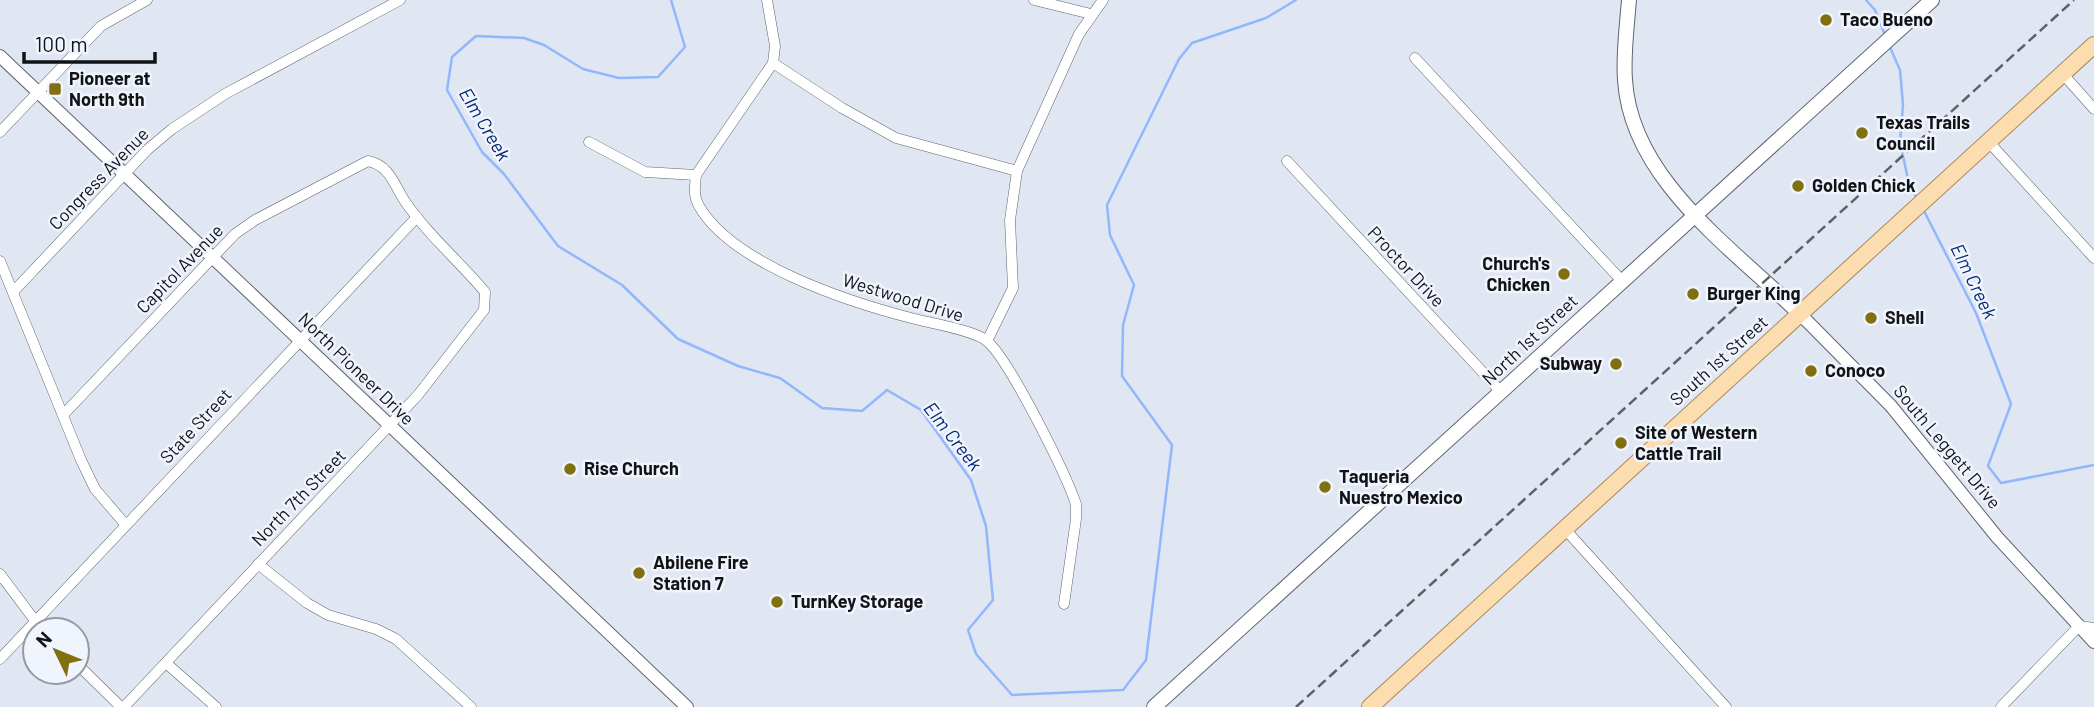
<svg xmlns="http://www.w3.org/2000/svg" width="2094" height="707" viewBox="0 0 2094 707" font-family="Barlow,sans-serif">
  <rect width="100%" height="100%" fill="#e1e7f2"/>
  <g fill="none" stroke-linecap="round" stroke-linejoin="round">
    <g stroke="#91b7fd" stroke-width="2.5">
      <polyline points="671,0 685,47 658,77 619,78 583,69 544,45 524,38 476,36 452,57 447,90 482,152 504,174 558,246 622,285 678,339 738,366 780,378 822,408 862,411 887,390 921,410 971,480 986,526 993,600 968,630 976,654 1012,695 1123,690 1146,660 1172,445 1122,376 1123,325 1134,285 1110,235 1107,205 1179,59 1192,43 1266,18 1296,0"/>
      <polyline points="1866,0 1875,10 1885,35"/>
      <polyline points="1889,45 1900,70 1903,105 1900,142 1909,184 1916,197"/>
      <polyline points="1923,209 1976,313 2011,404 1988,466 2001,483 2094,465"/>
    </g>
    <g stroke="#5f646d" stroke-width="11">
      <g id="minor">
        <path d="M767,0L775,46L773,63L696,175C695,186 693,196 699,206C732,264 849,302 911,318C929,323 974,330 987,341C1010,361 1065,472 1076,504V519L1064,604"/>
        <polyline points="1034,0 1091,14"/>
        <polyline points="1415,58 1622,281"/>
        <polyline points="773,63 842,108 896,138 1017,171"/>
        <polyline points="2063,74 2094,109"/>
        <polyline points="0,132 101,26 147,0"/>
        <polyline points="1988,141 2094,258"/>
        <polyline points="589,142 645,172 696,175"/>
        <polyline points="1287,161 1502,393"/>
        <polyline points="0,261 81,460 95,489 125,524"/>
        <polyline points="14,291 147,150 172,129 225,94 400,0"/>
        <polyline points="987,341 1013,288 1010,220 1017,171 1079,34 1103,0"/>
        <path d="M64,414L235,234L255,220L368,161C389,165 394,184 404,200C427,234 459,261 485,292L484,310L418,395L124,707"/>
        <polyline points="1564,528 1726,707"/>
        <polyline points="258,564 307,603 328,615 376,629 396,639 471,707"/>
        <polyline points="0,574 42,630"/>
        <polyline points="0,659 417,217"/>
        <polyline points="166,663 216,707"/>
        <polyline points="77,664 121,707"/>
        <polyline points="2001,707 2079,626 2094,628"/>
      </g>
    </g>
    <g stroke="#5f646d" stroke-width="14">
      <g id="tertiary">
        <polyline points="0,56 687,707"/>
        <polyline points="1800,314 1891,406 1997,537 2094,642"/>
      </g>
    </g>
    <g stroke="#5f646d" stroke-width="16">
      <g id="secondary">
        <path d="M1629,0C1627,26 1623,54 1625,80C1631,180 1734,249 1800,314"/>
        <polyline points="1154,707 1932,0"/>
      </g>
    </g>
    <g stroke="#a98759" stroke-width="18">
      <polyline id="primary" points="1370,707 2094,45"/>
    </g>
    <use href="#minor" stroke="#fff" stroke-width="10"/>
    <use href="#tertiary" stroke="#fff" stroke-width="12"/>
    <use href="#secondary" stroke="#fff" stroke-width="14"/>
    <use href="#primary" stroke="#fcddb0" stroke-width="16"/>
    <polyline stroke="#5d6067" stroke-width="2.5" stroke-dasharray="10 5" stroke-linecap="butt" points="1296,707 2074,0"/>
  </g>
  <g fill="#81700f" stroke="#f0f4fd" stroke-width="2.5">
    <circle cx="1826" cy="20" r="7"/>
    <rect x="48" y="82" width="14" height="14" rx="3.5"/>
    <circle cx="1862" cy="133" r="7"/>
    <circle cx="1798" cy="186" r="7"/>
    <circle cx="1564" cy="274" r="7"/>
    <circle cx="1693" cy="294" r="7"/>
    <circle cx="1871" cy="318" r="7"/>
    <circle cx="1616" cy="364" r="7"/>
    <circle cx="1811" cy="371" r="7"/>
    <circle cx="1621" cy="443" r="7"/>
    <circle cx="570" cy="469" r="7"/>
    <circle cx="1325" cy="487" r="7"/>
    <circle cx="639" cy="573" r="7"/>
    <circle cx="777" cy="602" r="7"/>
  </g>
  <g text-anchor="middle" stroke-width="5" stroke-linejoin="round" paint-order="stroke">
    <g font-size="18" font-weight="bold" fill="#121317" stroke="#f0f4fd" text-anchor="start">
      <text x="1840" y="26">Taco Bueno</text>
      <text x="69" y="85">Pioneer at<tspan x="69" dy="21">North 9th</tspan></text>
      <text x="1876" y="129">Texas Trails<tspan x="1876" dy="21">Council</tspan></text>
      <text x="1812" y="192">Golden Chick</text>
      <text x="1550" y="270" text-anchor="end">Church's<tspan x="1550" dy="21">Chicken</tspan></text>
      <text x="1707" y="300">Burger King</text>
      <text x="1885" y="324">Shell</text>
      <text x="1602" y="370" text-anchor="end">Subway</text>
      <text x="1825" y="377">Conoco</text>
      <text x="1635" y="439">Site of Western<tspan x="1635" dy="21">Cattle Trail</tspan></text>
      <text x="584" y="475">Rise Church</text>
      <text x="1339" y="483">Taqueria<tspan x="1339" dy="21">Nuestro Mexico</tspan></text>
      <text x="653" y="569">Abilene Fire<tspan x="653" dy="21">Station 7</tspan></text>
      <text x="791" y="608">TurnKey Storage</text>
    </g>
    <g font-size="18" fill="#121317" stroke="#f0f4fd">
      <text transform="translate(99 179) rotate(-46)" y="6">Congress Avenue</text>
      <text transform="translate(1406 267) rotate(47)" y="6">Proctor Drive</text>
      <text transform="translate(180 269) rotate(-46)" y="6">Capitol Avenue</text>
      <text transform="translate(903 298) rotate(17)" y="6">Westwood Drive</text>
      <text transform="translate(1530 340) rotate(-43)" y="6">North 1st Street</text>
      <text transform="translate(1719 361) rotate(-42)" y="6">South 1st Street</text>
      <text transform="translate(356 369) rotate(44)" y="6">North Pioneer Drive</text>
      <text transform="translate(196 426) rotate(-47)" y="6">State Street</text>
      <text transform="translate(1947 447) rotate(50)" y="6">South Leggett Drive</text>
      <text transform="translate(299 498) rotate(-46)" y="6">North 7th Street</text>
    </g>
    <g font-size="19" font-style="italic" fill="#042976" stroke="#f0f4fd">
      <text transform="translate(485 124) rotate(59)" y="7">Elm Creek</text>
      <text transform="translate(1974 281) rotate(64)" y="7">Elm Creek</text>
      <text transform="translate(953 436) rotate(52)" y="7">Elm Creek</text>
    </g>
  </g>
  <g transform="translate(56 651) rotate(313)"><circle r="33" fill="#f0f4fd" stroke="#979aa1" stroke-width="2"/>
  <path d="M0-5L12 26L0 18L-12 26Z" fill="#81700f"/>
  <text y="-10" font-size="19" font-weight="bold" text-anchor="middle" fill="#121317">N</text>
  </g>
  <path d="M24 52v10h131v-10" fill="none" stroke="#121317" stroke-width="3.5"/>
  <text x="35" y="52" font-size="21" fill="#121317" stroke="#f0f4fd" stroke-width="5" paint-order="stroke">100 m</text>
</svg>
